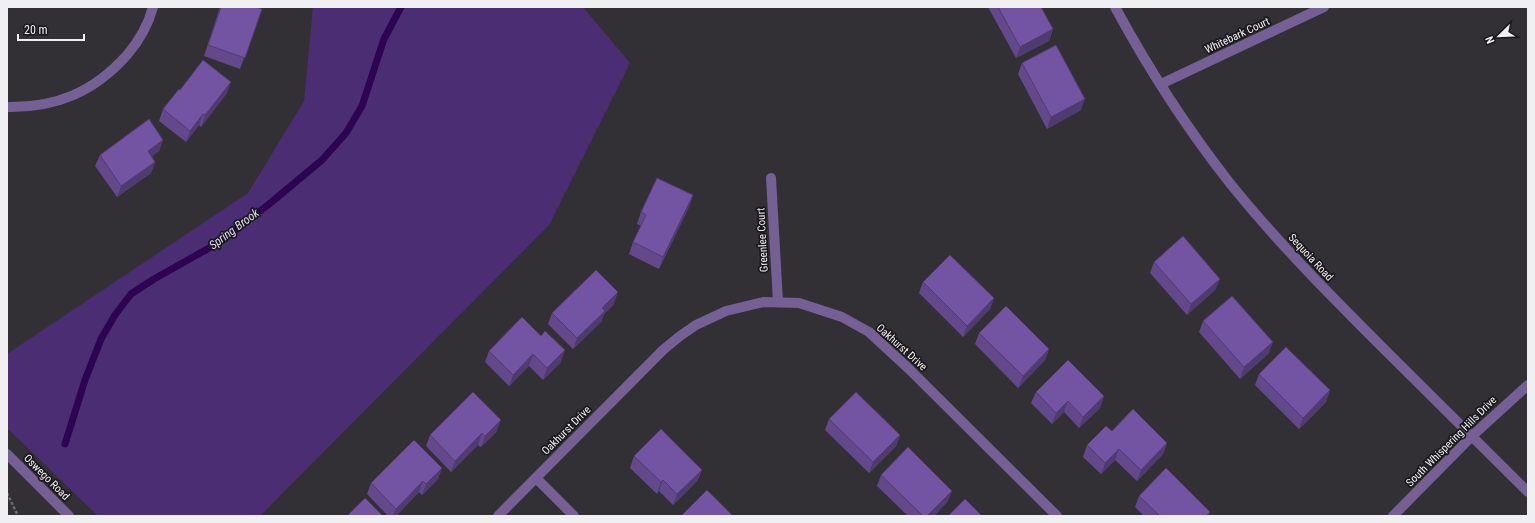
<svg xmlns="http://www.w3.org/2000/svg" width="1535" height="523" viewBox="0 0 1535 523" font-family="'Roboto Condensed',sans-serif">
  <rect width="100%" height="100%" fill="#323035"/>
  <polygon fill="#4a2d72" points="313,7 583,7 630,63 549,225 260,516 98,516 7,428 7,354 248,193 304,101"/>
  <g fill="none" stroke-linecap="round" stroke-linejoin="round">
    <polyline stroke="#2c0451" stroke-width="7" points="65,444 85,380 101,339 115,315 131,294 154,279 218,243 268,205 322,160 346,133 362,106 384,39 401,7"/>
    <polyline stroke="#6d6b6f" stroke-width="2.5" stroke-dasharray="3 2" stroke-linecap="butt" points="7,493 18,516"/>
    <g stroke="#746095" stroke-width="10">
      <path d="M1115,7C1148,68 1186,127 1229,182C1277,242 1332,297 1386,351C1433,398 1481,445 1528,492"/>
      <polyline points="1161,84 1324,7"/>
      <path d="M7,107C56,108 94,92 127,55C139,41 148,26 153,7"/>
      <polyline points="771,178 778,302"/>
      <polyline points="7,454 69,516"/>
      <polyline points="536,478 574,516"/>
      <polyline points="498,516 663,350 680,336 696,325 726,311 763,302 799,303 842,317 869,332 908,368 1057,516"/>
      <polyline points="1393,516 1472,436 1528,385"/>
    </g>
  </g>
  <g fill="#63488b">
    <polygon points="220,7 262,9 240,69 204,56"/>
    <polygon points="988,7 1041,7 1053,29 1049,41 1016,58"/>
    <polygon points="1022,63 1081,110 1047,129 1018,74"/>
    <polygon points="180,90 227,93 201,127 199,125 186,142 159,121 163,109"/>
    <polygon points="163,140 159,151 152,156 155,162 151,173 117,197 95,166 100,155"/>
    <polygon points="693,195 689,207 659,269 629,254 633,242 641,226 637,224 641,212"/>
    <polygon points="1154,262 1220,279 1215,290 1187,315 1150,273"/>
    <polygon points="923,282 994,298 990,309 963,337 919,293"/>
    <polygon points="614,304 604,314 601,322 573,349 548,324 552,313"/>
    <polygon points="522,317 561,362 543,380 529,366 509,386 485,362 489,351"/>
    <polygon points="1203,321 1269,353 1240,379 1199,332"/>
    <polygon points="979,333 1049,349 1045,360 1018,388 975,344"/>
    <polygon points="1259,374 1330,390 1326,402 1299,429 1255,385"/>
    <polygon points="1036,392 1104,396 1100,408 1079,428 1064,412 1052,424 1031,403"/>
    <polygon points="829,419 900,435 896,446 869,473 825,430"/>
    <polygon points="497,431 481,447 478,445 451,472 426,446 430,435"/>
    <polygon points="1112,431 1167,443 1163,454 1137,481 1115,460 1101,474 1083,457 1087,445"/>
    <polygon points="634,456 702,470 697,481 673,505 659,491 657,494 630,468"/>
    <polygon points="442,468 438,479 422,495 419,492 396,516 388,516 367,494 371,483"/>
    <polygon points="881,475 952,491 947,502 934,516 908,516 877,486"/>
    <polygon points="1139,496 1210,512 1208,516 1144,516 1135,507"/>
  </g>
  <g fill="#503b71">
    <polygon points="1053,29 1049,41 1016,58 1020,47"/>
    <polygon points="231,82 227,93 201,127 205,115"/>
    <polygon points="1085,99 1081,110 1047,129 1051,117"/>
    <polygon points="203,114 199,125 186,142 190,131"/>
    <polygon points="163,140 159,151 144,162 148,151"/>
    <polygon points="155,162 151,173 117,197 121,186"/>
    <polygon points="693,195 689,207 659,269 663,257"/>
    <polygon points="1220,279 1215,290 1187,315 1191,304"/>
    <polygon points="618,292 614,304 604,314 601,322 573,349 577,338 602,308"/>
    <polygon points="994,298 990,309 963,337 967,326"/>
    <polygon points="1273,342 1269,353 1240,379 1244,367"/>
    <polygon points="1049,349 1045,360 1018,388 1023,376"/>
    <polygon points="565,350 561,362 543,380 547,368"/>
    <polygon points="533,354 529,366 509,386 513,375"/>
    <polygon points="1330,390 1326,402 1299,429 1303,418"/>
    <polygon points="1104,396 1100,408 1079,428 1083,417"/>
    <polygon points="1068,401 1064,412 1052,424 1056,413"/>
    <polygon points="501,420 497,431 481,447 485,436"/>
    <polygon points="482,433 478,445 451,472 455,461"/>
    <polygon points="900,435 896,446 869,473 873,462"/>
    <polygon points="1167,443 1163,454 1137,481 1141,470"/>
    <polygon points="1119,449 1115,460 1101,474 1105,463"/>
    <polygon points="442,468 438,479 422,495 426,484"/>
    <polygon points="702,470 697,481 673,505 677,494"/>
    <polygon points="663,480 659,491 657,494 661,482"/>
    <polygon points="423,481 419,492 396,516 393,516 396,509"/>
    <polygon points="952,491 947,502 934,516 927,516"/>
  </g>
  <g fill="#7354a2" stroke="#503b71">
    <polygon points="221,7 256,7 262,9 245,58 208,45"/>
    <polygon points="998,7 1041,7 1053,29 1020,47"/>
    <polygon points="1056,45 1085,99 1051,117 1022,63"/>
    <polygon points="203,60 231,82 205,115 203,114 190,131 163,109 179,89 180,90"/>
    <polygon points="149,119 163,140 148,151 155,162 121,186 100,155"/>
    <polygon points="657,178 693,195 663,257 633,242 646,215 641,212"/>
    <polygon points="1183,236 1220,279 1191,304 1154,262"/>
    <polygon points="950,255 994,298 967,326 923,282"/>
    <polygon points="596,270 618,292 602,308 605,311 577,338 552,313"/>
    <polygon points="1232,296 1273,342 1244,367 1203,321"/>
    <polygon points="1006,306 1049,349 1023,376 979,333"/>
    <polygon points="522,317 541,336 545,331 565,350 547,368 533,354 513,375 489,351"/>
    <polygon points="1286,347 1330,390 1303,418 1259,374"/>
    <polygon points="1068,360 1104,396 1083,417 1068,401 1056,413 1036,392"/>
    <polygon points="473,392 501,420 485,436 482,433 455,461 430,435"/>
    <polygon points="856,392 900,435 873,462 829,419"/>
    <polygon points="1133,409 1167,443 1141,470 1119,449 1105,463 1087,445 1106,426 1112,431"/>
    <polygon points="661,429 702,470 677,494 663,480 661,482 634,456"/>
    <polygon points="414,440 442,468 426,484 423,481 396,509 371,483"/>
    <polygon points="908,447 952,491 927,516 923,516 881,475"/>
    <polygon points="1166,468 1210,512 1206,516 1160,516 1139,496"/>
    <polygon points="707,490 733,516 681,516"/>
    <polygon points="365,498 383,516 347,516"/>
    <polygon points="965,499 982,516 948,516"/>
  </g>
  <g text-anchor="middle" stroke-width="3.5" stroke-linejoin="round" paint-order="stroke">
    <g font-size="11" fill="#f0eff2" stroke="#19181b">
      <text transform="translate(1237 35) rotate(-25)" y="4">Whitebark Court</text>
      <text transform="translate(762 240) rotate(-93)" y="4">Greenlee Court</text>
      <text transform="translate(1311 257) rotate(47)" y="4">Sequoia Road</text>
      <text transform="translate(902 347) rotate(42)" y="4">Oakhurst Drive</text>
      <text transform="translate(566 430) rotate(-45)" y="4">Oakhurst Drive</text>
      <text transform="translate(1451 441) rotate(-45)" y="4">South Whispering Hills Drive</text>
      <text transform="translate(47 477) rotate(45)" y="4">Oswego Road</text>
    </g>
    <g font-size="12" font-style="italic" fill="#e0d9ef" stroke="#19181b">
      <text transform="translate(234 229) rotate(-37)" y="4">Spring Brook</text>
    </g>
  </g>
  <rect width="1535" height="523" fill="none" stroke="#f0eff2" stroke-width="16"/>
  <g transform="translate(1499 36) rotate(247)" stroke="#19181b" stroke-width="3" paint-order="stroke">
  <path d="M0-3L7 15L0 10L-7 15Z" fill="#f0eff2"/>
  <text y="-6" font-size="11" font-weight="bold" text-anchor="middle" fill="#f0eff2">N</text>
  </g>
  <path d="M18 34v6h66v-6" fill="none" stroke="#f0eff2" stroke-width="2"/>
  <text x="24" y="34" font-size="12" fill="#f0eff2" stroke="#19181b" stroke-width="3" paint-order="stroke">20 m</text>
</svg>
